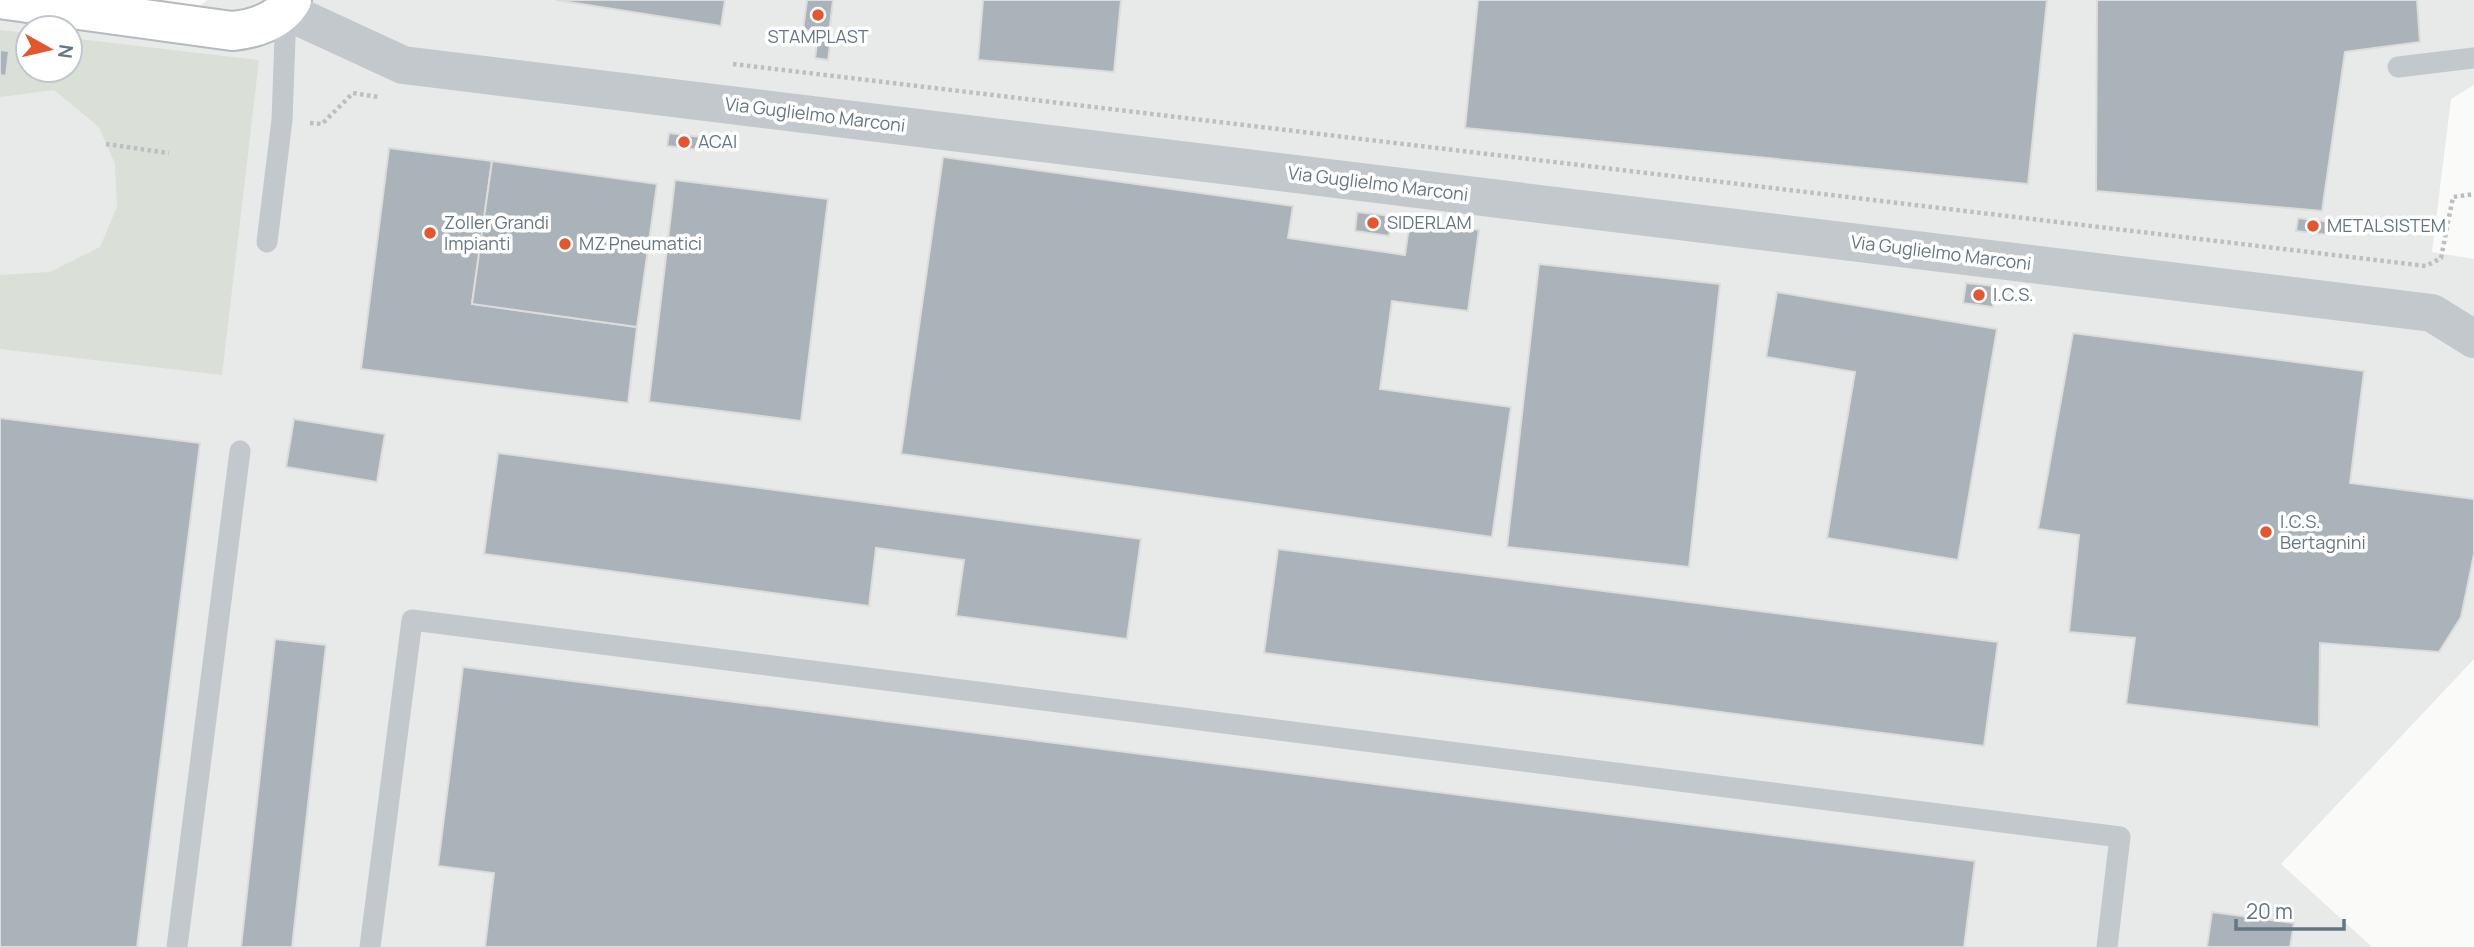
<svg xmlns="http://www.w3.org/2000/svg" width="2474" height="947" viewBox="0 0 2474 947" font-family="Manrope,sans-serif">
  <rect width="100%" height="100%" fill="#fafaf8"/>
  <path fill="#e8e9e9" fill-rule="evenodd" d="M0,0H162L200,6L207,0H2474V85L2451,99L2432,252L2474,259V659L2281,864L2372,947H0ZM28,28H70V70H28Z"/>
  <polygon fill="#dadfd7" points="0,30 28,33 28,70 70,70 70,38 259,60 222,375 0,349 0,275 50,272 100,247 117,207 115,164 99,127 54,90 0,97"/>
  <g fill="#aab3b9" stroke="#dcdcda" stroke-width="2">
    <polygon points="556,0 725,0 721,26"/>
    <polygon points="807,0 833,0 829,33 803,30"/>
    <polygon points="983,0 1121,0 1114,72 978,60"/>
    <polygon points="1478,0 2047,0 2028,184 1465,128"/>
    <polygon points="2097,0 2417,0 2420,42 2345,52 2322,211 2096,191"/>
    <polygon points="818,37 831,38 828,60 815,58"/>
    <polygon points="0,50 9,51 6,76 0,75"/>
    <polygon points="669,133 701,137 700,150 667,146"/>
    <polygon points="389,148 492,161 472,304 637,327 628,403 361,369"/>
    <polygon points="943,157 1293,206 1288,238 1405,255 1410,220 1479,230 1468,311 1392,301 1380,389 1511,407 1492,537 901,454"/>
    <polygon points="492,161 657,184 637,327 472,304"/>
    <polygon points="675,180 828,199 801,421 649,402"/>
    <polygon points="1357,212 1392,216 1389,236 1355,231"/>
    <polygon points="2298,218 2330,222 2329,235 2296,231"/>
    <polygon points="1539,264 1720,284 1689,567 1507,547"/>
    <polygon points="1966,283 1995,286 1993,307 1963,303"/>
    <polygon points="1777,292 1997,329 1958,560 1827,538 1855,372 1766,357"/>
    <polygon points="2073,333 2364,371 2350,483 2474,499 2474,554 2461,617 2439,652 2320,643 2319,727 2126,704 2135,638 2069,632 2079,535 2038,529"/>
    <polygon points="0,418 200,443 137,947 0,947"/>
    <polygon points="294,419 385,434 377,482 286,467"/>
    <polygon points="498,453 1141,539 1127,639 956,616 964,560 876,548 869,606 484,554"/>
    <polygon points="1278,549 1998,642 1984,746 1264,653"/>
    <polygon points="275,639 326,645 292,947 241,947"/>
    <polygon points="463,667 1975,861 1964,947 485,947 494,873 438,866"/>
    <polygon points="2212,912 2294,923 2290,947 2207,947"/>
  </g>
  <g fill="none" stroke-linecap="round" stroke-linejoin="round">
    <g stroke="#b5babe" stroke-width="42">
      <path id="primary" d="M6,0L232,31C254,29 280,21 292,0"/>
    </g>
    <g stroke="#bbbfc2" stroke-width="4.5" stroke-dasharray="3.5 3.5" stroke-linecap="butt">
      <polyline points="733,64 2426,266 2441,258 2453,197 2474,194"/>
      <polyline points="310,123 322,124 353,93 378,97"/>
      <polyline points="106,144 169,153"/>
    </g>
    <g stroke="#c3c8cc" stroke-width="21">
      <polyline points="2398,67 2474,58"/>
      <polyline points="267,242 282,120 286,11"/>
      <polyline points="177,947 240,451"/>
      <polyline points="370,947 412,620 2120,837 2107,947"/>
    </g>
    <polyline stroke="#c3c8cc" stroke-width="38" points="286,11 403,65 2432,313 2474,339"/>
    <use href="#primary" stroke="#fff" stroke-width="38"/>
  </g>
  <g fill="#e4572e" stroke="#fff" stroke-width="2.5">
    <circle cx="818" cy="15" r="7"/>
    <circle cx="684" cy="142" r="7"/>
    <circle cx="1373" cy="223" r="7"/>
    <circle cx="2313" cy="226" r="7"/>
    <circle cx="430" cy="233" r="7"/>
    <circle cx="565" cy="244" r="7"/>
    <circle cx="1979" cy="295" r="7"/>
    <circle cx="2266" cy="532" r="7"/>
  </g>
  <g text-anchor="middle" stroke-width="7" stroke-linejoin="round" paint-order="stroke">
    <g font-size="18" fill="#657683" stroke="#fff" text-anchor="start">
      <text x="818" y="43" text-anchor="middle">STAMPLAST</text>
      <text x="698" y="148">ACAI</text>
      <text x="444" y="229">Zoller Grandi<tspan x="444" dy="21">Impianti</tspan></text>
      <text x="1387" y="229">SIDERLAM</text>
      <text x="2327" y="232">METALSISTEM</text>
      <text x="579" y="250">MZ Pneumatici</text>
      <text x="1993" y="301">I.C.S.</text>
      <text x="2280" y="528">I.C.S.<tspan x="2280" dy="21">Bertagnini</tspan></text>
    </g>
    <g font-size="18" fill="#657683" stroke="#fff">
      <text transform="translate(815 115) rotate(7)" y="6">Via Guglielmo Marconi</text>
      <text transform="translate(1378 184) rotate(7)" y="6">Via Guglielmo Marconi</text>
      <text transform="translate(1941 253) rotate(7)" y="6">Via Guglielmo Marconi</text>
    </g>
  </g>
  <g transform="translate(49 49) rotate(98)"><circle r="33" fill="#ffffff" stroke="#c1c8cd" stroke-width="2"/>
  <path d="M0-5L12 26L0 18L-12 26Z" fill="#e4572e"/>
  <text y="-10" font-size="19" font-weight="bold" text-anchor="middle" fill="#657683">N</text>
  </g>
  <path d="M2236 919v10h108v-10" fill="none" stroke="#657683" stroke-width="3.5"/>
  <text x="2246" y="919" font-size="21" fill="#657683" stroke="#ffffff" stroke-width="5" paint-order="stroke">20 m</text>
</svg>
